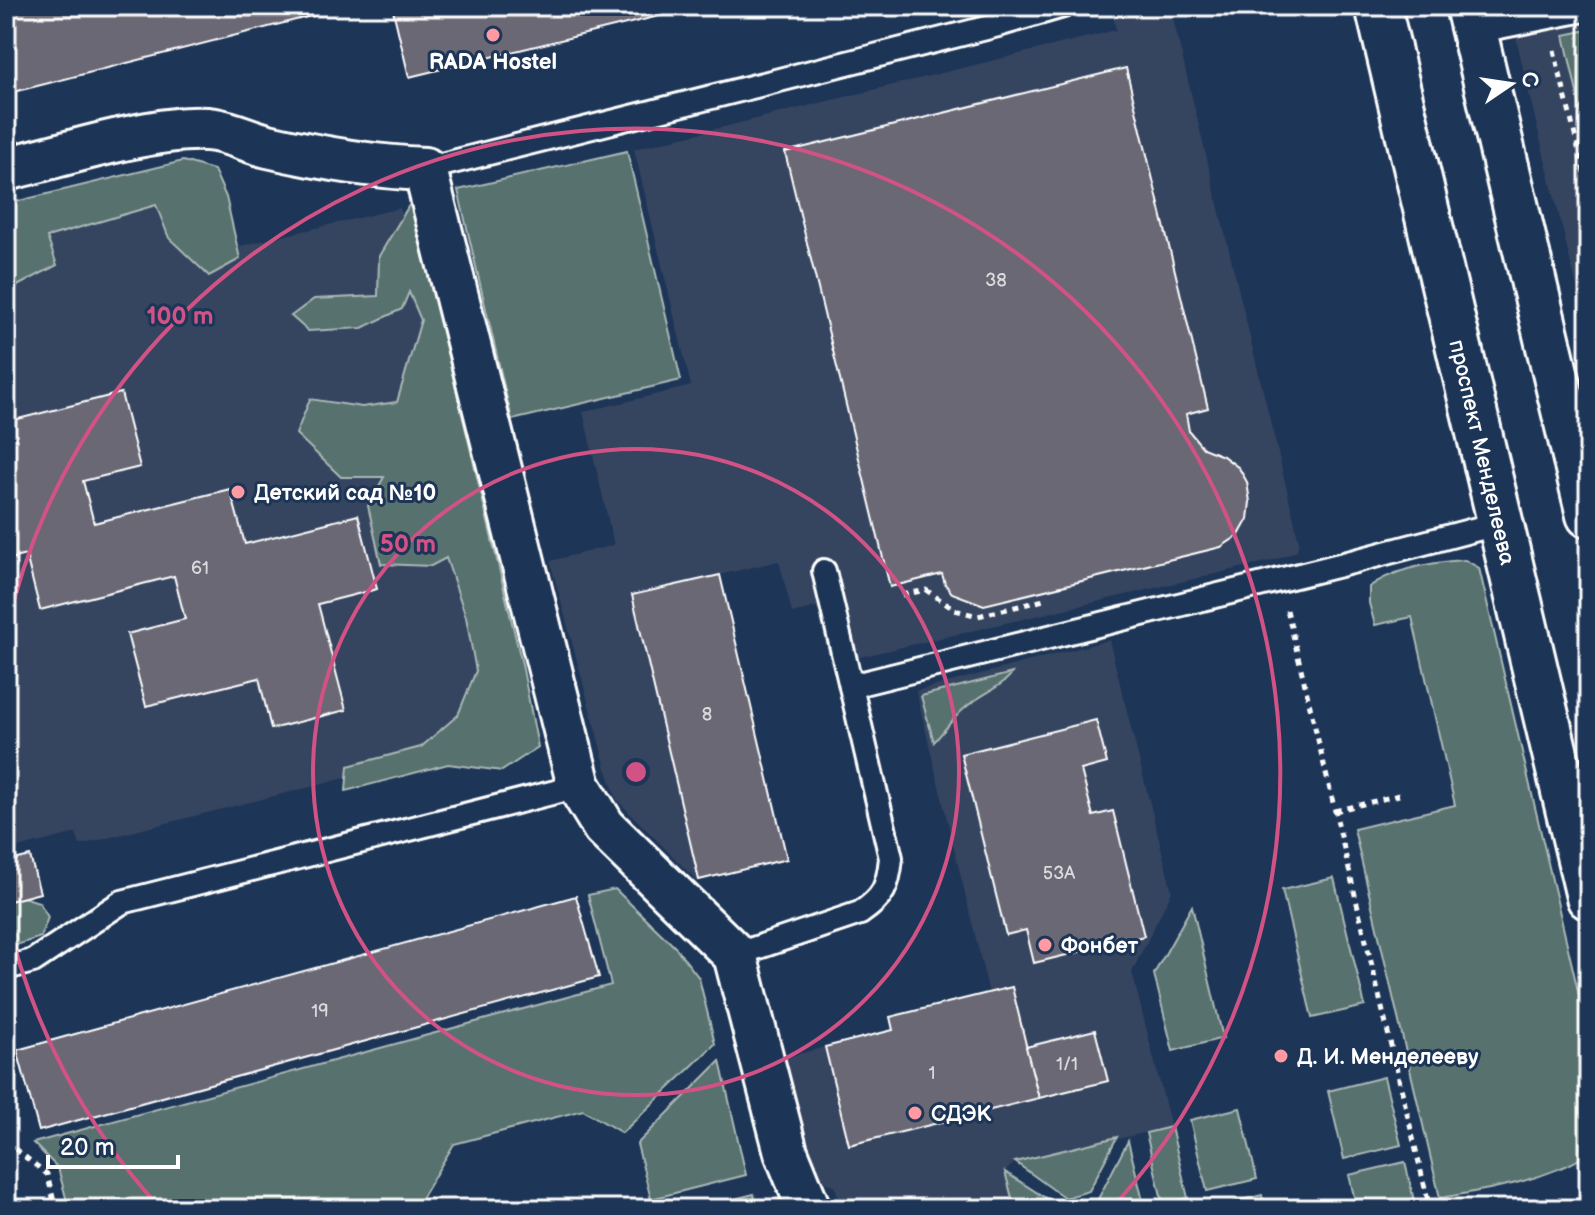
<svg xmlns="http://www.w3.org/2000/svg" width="1595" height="1215" viewBox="0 0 1595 1215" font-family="'Balsamiq Sans',sans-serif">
  <rect width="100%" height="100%" fill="#1d3557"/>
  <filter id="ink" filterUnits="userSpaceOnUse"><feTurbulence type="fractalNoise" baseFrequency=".0125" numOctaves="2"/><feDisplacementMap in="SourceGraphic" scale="16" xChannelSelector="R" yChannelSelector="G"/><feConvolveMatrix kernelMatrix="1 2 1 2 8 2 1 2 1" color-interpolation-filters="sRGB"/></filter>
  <g filter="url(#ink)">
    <g fill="#344460">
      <polygon points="1111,6 1170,6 1294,519 1299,542 1297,551 1275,560 830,664 817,607 792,613 779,561 632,595 699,880 698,882 617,800 606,768 550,561 614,545 583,412 691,386 634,149 1116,30"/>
      <polygon points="1509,6 1589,6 1589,337 1527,86"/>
      <polygon points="199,175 219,251 400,208 528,732 80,845 76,833 6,851 6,224"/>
      <polygon points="1109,640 1172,891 1132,972 1171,1127 1015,1162 1005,1172 1015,1209 843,1209 834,1185 821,1181 809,1168 782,1058 825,1047 849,1145 1039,1098 1012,988 989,993 916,691"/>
    </g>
    <g fill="#57716e" stroke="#abb8b6" stroke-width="2">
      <polygon points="1588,30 1589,33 1589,146 1564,35"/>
      <polygon points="627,151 681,380 512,420 458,190"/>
      <polygon points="183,161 214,170 226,197 240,259 209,276 169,238 156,205 47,237 57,265 6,292 6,204"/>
      <polygon points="411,202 522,664 538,747 502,771 448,764 346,791 348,766 421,747 458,715 476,671 466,617 446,558 431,566 381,564 368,506 384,477 341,477 296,434 310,399 362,407 397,402 421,320 409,292 402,309 362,328 308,331 291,316 314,299 378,296 379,256"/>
      <path d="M1465,560L1479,568L1589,1038V1154C1543,1181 1492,1189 1440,1198L1354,829L1455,805L1412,617L1375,625L1369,603V587C1395,568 1434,562 1465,560Z"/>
      <path d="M1012,673C1004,686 978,696 965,708C953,718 944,731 934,742L921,696Z"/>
      <polygon points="1334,878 1365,1006 1312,1018 1282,890"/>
      <polygon points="615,889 675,947 699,978 715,1044 622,1133 583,1110 454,1144 420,1200 381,1209 69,1209 58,1168 33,1143 611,985 588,895"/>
      <polygon points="23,897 39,902 48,917 41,937 16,945 10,958 6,959 6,902"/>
      <polygon points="1192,906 1223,1038 1173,1051 1154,974"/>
      <polygon points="720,1061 746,1175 651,1199 637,1144"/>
      <polygon points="1384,1077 1401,1145 1344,1159 1328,1091"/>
      <polygon points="1240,1108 1257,1179 1207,1191 1190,1120"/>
      <polygon points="1171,1127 1188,1198 1163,1204 1146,1133"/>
      <polygon points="1117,1137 1089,1191 1065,1198 1015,1162"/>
      <polygon points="1128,1141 1145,1209 1101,1209 1098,1199"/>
      <polygon points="1405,1162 1415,1205 1399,1209 1357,1209 1349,1175"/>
      <polygon points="1005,1172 1061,1208 1061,1209 1015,1209"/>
      <polygon points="754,1194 757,1209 694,1209"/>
      <polygon points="1262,1195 1265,1209 1211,1209 1210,1208"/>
    </g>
    <g fill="#6b6875" stroke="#fff" stroke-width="2">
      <polygon points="6,6 317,6 319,14 6,94"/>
      <polygon points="392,6 700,6 409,77"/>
      <polygon points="1126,68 1208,408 1186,414 1189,431 1203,448 1223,456 1239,468 1247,482 1250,502 1248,519 1239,535 1221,547 984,605 952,593 945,584 942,574 890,587 785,152"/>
      <polygon points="121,393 140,467 83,481 94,523 230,489 245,544 358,515 377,589 318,604 346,710 271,729 259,678 146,706 127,634 185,619 174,576 40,610 26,555 6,560 6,422"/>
      <polygon points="720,575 787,859 699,880 632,595"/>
      <polygon points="1096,720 1107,763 1081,770 1093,816 1113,811 1144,936 1034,963 1026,930 1006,935 961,754"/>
      <polygon points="30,856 40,893 6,902 6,862"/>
      <polygon points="576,896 599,977 39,1131 17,1050"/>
      <polygon points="1012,987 1039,1098 849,1145 825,1047 893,1030 890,1017"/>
      <polygon points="1095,1030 1108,1081 1039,1098 1026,1047"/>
    </g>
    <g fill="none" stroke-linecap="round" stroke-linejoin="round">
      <g stroke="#fff" stroke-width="28">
        <g id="service">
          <polyline points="1474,32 1589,9"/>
          <polyline points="425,169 998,25 1063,6"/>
          <polyline points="851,686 1344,564 1500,523"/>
          <path d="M735,955L860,913C884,897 888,887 891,858L824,571"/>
          <polyline points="6,968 33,961 122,902 579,786"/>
        </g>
      </g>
      <g stroke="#fff" stroke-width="48">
        <path id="minor" d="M6,169C60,156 164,122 215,130C233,133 251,142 268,146C320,158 372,167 425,169L579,786L604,827L735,955L786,1152L809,1209"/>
      </g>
      <g stroke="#fff" stroke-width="50">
        <g id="primary">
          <polyline points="1378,6 1589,897"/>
          <polyline points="1468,6 1589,515"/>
        </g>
      </g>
      <g stroke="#fff" stroke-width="5" stroke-dasharray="6 6" stroke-linecap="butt">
        <polyline points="1554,50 1589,192"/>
        <polyline points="902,595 926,590 955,610 978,616 1048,599"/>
        <polyline points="1287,610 1430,1209"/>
        <polyline points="1335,811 1399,795"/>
        <polyline points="6,1142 47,1174 56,1209"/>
        <polyline points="1485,1205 1487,1209"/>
      </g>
      <use href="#service" stroke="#1d3557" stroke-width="22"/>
      <use href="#minor" stroke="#1d3557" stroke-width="42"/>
      <use href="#primary" stroke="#1d3557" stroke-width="44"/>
    </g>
  </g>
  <g fill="none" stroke="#d15284" stroke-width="4">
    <circle cx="636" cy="772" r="323"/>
    <path d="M160 1208A645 645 0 0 1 6 912M6 632A645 645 0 1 1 1112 1208"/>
  </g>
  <g fill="#ff9aa2" stroke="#1d3557" stroke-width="3">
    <circle cx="493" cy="35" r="8"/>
    <circle cx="238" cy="492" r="8"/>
    <circle cx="1045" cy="945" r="8"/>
    <circle cx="1281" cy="1056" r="8"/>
    <circle cx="915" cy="1113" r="8"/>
  </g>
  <g text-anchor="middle" stroke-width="6" stroke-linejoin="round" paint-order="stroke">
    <g font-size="18" fill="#dad9dc">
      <text x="996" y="286">38</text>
      <text x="200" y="574">61</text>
      <text x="707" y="720">8</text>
      <text x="1059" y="879">53А</text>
      <text x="320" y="1017">19</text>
      <text x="1067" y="1070">1/1</text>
      <text x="932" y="1079">1</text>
    </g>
    <g font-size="22" font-weight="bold" fill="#fff" stroke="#1d3557" text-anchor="start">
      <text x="493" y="69" text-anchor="middle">RADA Hostel</text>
      <text x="254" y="500">Детский сад №10</text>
      <text x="1061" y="953">Фонбет</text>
      <text x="1297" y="1064">Д. И. Менделееву</text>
      <text x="931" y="1121">СДЭК</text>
    </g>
    <g font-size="22" fill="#fff" stroke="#1d3557">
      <text transform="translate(1483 452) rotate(77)" y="8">проспект Менделеева</text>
    </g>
  </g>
  <circle cx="636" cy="772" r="12" fill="#d15284" stroke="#1d3557" stroke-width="4"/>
  <g font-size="24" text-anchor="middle" font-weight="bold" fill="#d15284" stroke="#1d3557" stroke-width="6" stroke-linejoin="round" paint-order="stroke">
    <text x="180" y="324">100 m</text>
    <text x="408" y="552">50 m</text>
  </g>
  <rect width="1595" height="1215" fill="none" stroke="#1d3557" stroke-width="32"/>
  <rect x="16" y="16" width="1563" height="1183" fill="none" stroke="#fff" stroke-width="3" filter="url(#ink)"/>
  <g transform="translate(1511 84) rotate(77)" stroke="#1d3557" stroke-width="6" paint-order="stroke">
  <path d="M0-6L14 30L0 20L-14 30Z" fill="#ffffff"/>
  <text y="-12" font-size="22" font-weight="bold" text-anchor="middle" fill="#ffffff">С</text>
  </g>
  <path d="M48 1155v12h130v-12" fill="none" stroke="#ffffff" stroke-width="4"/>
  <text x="60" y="1155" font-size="24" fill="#ffffff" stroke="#1d3557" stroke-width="6" paint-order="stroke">20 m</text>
</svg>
